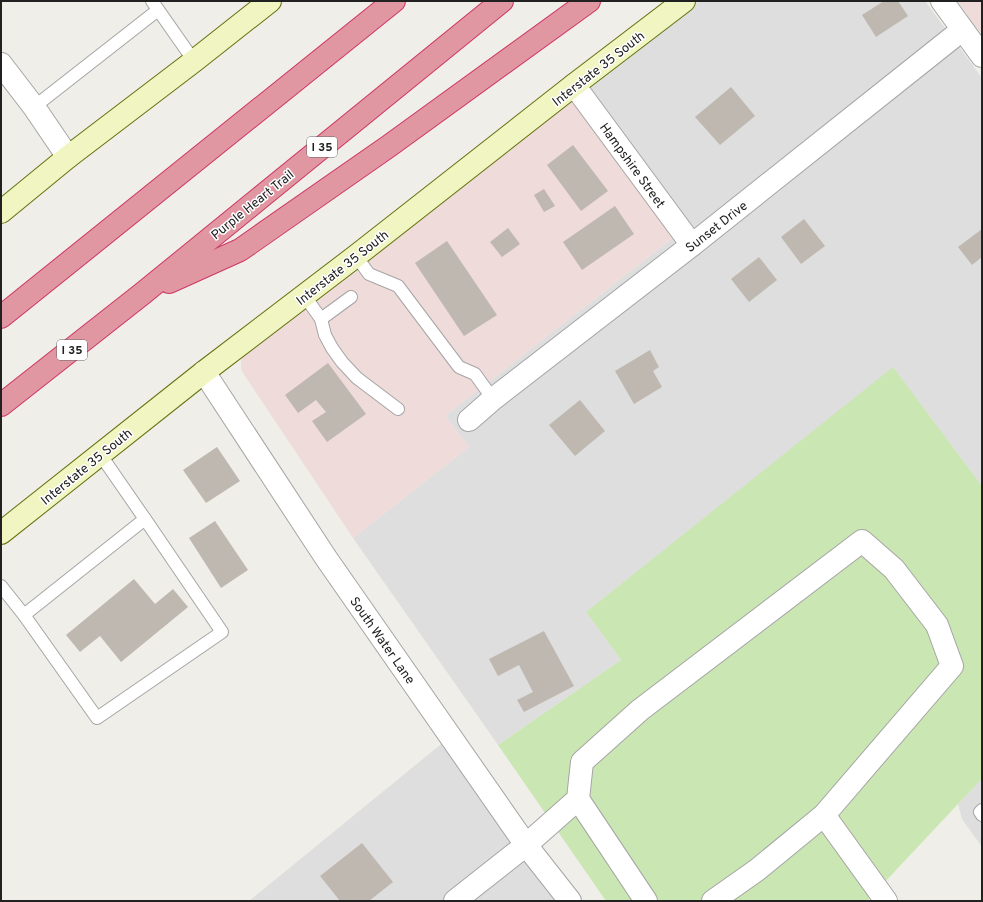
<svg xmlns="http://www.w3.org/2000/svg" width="983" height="902" viewBox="0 0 983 902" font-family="Overpass,sans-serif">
  <rect width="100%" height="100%" fill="#f0eee8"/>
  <g fill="#dfdede">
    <polygon points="699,1 925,1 982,78 982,486 893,368 586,612 621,660 498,745 353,538 469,447 445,416 683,230 579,94"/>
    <polygon points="451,736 566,901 249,901"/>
    <polygon points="982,779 982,847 962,819 958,804"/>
  </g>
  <g fill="#efdbd9">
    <polygon points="958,1 982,1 982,34 972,22"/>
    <polygon points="579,94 684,229 445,416 469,447 353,538 243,373 241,368 241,363 242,357 246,353"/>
  </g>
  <polygon fill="#cae6b3" points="893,367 982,486 982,779 958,804 867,901 606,901 498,745 621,660 586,612"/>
  <g fill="#beb8b1">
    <polygon points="884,1 898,1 908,16 876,37 862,15"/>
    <polygon points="731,87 755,116 720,145 695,117"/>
    <polygon points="573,145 608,191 581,211 547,165"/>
    <polygon points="544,189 555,206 544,212 534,195"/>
    <polygon points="615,206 634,234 582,270 563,242"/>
    <polygon points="804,219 825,246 801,264 781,237"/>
    <polygon points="508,228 520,244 502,257 490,242"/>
    <polygon points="982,229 982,257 972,265 958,247"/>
    <polygon points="447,241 497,315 464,336 415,263"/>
    <polygon points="759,257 777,280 749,302 731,279"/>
    <polygon points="650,350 659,367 653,371 662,387 634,404 615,371"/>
    <polygon points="328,363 366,414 327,442 312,421 326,412 316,400 298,413 285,395"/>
    <polygon points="580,400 605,431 575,456 549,425"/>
    <polygon points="217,447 240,481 206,503 183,470"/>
    <polygon points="215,521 248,570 221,588 189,538"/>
    <polygon points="134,579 155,604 173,589 188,607 121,662 100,636 80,652 66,635"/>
    <polygon points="544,631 574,686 524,712 517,700 533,692 519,665 498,676 489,659"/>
    <polygon points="362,843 393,882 369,901 340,901 320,876"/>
  </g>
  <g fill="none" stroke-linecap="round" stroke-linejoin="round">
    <g stroke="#a5a5a5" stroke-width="14">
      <g id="service">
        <polyline points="152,1 194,61"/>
        <polyline points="34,107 158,10"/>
        <polyline points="356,256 369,274 398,286 459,367 475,374 493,399"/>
        <polyline points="304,295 321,319 325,335 332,348 342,362 357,378 398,409"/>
        <polyline points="321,319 351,297"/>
        <polyline points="1,586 24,615 145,519 100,454"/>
        <polyline points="24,615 97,718 222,632 145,519"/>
        <polyline points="982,810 980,812 982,815"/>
      </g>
    </g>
    <g stroke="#a5a5a5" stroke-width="24">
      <g id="minor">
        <polyline points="942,1 982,56"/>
        <polyline points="1,64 34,107 68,157"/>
        <polyline points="574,85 692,245"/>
        <polyline points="204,372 326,558 526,845 570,901"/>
        <polyline points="469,420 493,399 692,245 962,30"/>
        <polyline points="578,799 646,901"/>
        <polyline points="824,815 886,901"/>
        <polyline points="455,901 526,845 578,799 582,762 640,710 862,541 894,569 937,625 952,666 824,815 757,870 713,901"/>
      </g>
    </g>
    <g stroke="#63720e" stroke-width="24">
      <g id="secondary">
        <polyline points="1,212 68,157 194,61 270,1"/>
        <polyline points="1,533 204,372 356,256 574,85 684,1"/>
      </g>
    </g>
    <g stroke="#cd3664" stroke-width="24">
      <g id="motorway">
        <polyline points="169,282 240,250 389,146 589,1"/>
        <polyline points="1,317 394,1"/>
        <polyline points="1,405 142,294 261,197 502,1"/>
      </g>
    </g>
    <use href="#service" stroke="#fff" stroke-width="12"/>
    <use href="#minor" stroke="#fff" stroke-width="22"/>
    <use href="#secondary" stroke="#f0f5c2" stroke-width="22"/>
    <use href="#motorway" stroke="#e197a2" stroke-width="22"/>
  </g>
  <g text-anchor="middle" stroke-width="3" stroke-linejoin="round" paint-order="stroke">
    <g fill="#fff" stroke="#646464" stroke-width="1">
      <rect x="307" y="137" width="30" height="20" rx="3"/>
      <rect x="57" y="340" width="30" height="20" rx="3"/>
    </g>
    <g font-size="12" font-weight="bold" fill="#212121">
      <text x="322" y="151">I 35</text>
      <text x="72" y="354">I 35</text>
    </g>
    <g font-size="13" fill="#212121" stroke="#fff">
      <text transform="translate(598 68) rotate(-38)" y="5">Interstate 35 South</text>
      <text transform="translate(633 165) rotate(54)" y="5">Hampshire Street</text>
      <text transform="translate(252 204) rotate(-39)" y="5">Purple Heart Trail</text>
      <text transform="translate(716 226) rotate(-38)" y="5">Sunset Drive</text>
      <text transform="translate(342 267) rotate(-38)" y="5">Interstate 35 South</text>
      <text transform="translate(86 466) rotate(-39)" y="5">Interstate 35 South</text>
      <text transform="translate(383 640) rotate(55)" y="5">South Water Lane</text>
    </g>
  </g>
  <rect width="983" height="902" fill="none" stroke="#212121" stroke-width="4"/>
</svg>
